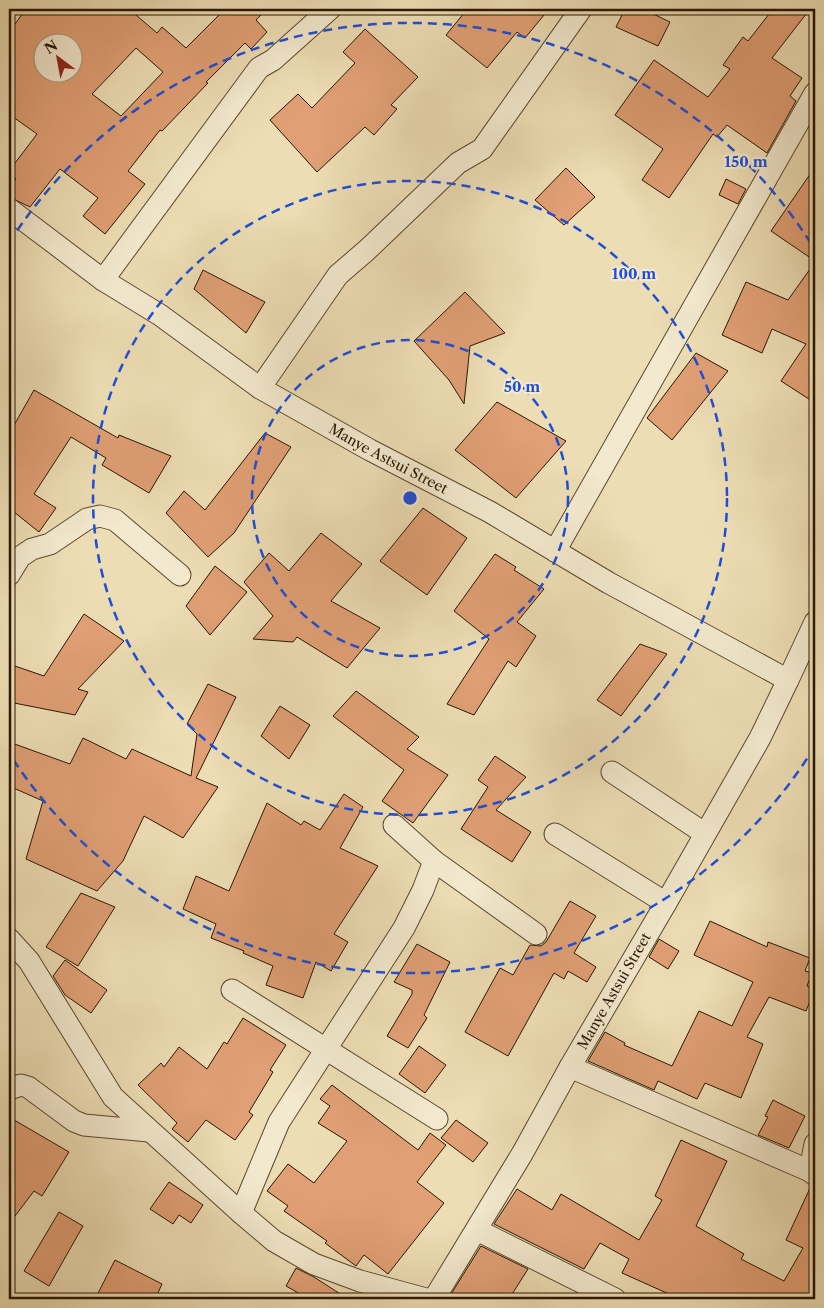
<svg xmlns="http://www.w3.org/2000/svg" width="824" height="1308" viewBox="0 0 824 1308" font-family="'Libre Caslon Text',serif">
  <rect width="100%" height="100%" fill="#edddb4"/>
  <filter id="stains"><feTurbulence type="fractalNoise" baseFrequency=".004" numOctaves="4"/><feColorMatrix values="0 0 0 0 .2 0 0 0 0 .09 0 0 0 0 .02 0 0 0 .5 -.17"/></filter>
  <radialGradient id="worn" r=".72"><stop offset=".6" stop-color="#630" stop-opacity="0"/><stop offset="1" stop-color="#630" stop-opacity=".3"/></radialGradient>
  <g fill="#e09f74" stroke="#281601" fill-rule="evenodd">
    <path d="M26,9H129L157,33L162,27L186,48L225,9H267L256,20L267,32L251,49L245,43L206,82L208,83L162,131L160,130L128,171L145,184L105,234L83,216L98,198L60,169L30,207L9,197V188L16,179L9,174V171L37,134L9,114V32ZM42,42H72V72H42ZM136,48L163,72L121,116L92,94Z"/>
    <polygon points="473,9 549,9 525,38 517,32 487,68 446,35 465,12 468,14"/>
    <polygon points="625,9 643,9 670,22 658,46 616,27"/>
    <polygon points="773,9 810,9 772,58 802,78 790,96 796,101 767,153 727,125 717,137 713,134 669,198 642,180 663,149 615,115 654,60 708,97 730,69 723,65 743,37 748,41"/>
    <polygon points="365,29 418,77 391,105 397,109 374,135 365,127 317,172 270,120 298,94 312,108 355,63 343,52"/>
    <polygon points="815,167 815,261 771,231"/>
    <polygon points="566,168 595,197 564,225 535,200"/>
    <polygon points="726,179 746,189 738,204 719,195"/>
    <polygon points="815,262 815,403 781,381 806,344 772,329 762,353 722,335 746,282 788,300"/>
    <polygon points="203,270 265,302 246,333 194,289"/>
    <polygon points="465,292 505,333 470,346 464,404 449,380 414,341"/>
    <polygon points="696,353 728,371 672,440 647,418"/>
    <polygon points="34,390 118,438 119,435 171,456 149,493 102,465 106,458 71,437 34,494 56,508 39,532 9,508 9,434"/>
    <polygon points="497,402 566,441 516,498 455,450"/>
    <polygon points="265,433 291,447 234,533 208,557 166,513 184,491 205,510"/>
    <polygon points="423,508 467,538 427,595 380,561"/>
    <polygon points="321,533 362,564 331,601 380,628 347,668 297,637 293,642 253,639 273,616 244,582 269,553 289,571"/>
    <polygon points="495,554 516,567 514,570 544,589 517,622 536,636 516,667 508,661 474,715 447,704 489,639 454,611"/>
    <polygon points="215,566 247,592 210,635 186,606"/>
    <polygon points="84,614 124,641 78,689 88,692 75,715 9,702 9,664 44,676"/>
    <polygon points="640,644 667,654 621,716 597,700"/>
    <polygon points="208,684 236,697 196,778 218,787 183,838 144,816 123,861 97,891 26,859 43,801 9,786 9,742 70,764 83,738 126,759 132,749 191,776 197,734 187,724"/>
    <polygon points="356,691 419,737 407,749 448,775 413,823 382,801 404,770 333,716"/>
    <polygon points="280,706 310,725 289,759 261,736"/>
    <polygon points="495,756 526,777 496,810 531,832 512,862 461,829 488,787 478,780"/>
    <polygon points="344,794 363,807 340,848 378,866 334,934 348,942 331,971 316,962 303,998 266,985 273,966 243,953 244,951 211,938 216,924 183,909 196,876 229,891 267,803 301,825 304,821 320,830"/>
    <polygon points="81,893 115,907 78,966 46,947"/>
    <polygon points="570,901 596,916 574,953 596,967 587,982 568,971 564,979 554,973 508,1056 465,1032 500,968 513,975 530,945 541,946 546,942"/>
    <polygon points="710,921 767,947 768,942 810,958 805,971 812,973 807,986 815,989 806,1011 769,997 747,1037 763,1044 741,1098 705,1083 697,1099 658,1081 654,1090 588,1061 605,1032 625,1043 624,1045 672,1066 699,1011 732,1026 753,982 694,955"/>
    <polygon points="659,939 679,951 668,969 649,957"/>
    <polygon points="417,944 450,962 424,1015 427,1018 408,1048 387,1036 412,994 412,990 394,982"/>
    <polygon points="65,960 107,990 91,1013 65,995 53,976"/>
    <polygon points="243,1018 286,1045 270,1070 273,1072 249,1112 253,1115 235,1140 206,1120 188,1142 172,1129 177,1123 138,1085 161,1063 164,1067 179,1047 207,1069 224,1042 227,1044"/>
    <polygon points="419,1046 446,1065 425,1093 399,1074"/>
    <polygon points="332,1085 418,1150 430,1133 446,1145 417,1182 444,1203 388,1274 364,1255 356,1266 325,1243 327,1241 284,1211 288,1206 267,1191 288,1164 314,1183 347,1141 318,1123 330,1106 320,1099"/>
    <polygon points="773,1100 805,1116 789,1148 758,1135 768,1117 765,1116"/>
    <polygon points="9,1117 69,1152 42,1196 34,1191 9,1224"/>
    <polygon points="456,1120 488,1143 473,1162 441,1138"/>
    <polygon points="681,1140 727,1161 696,1226 744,1254 741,1259 784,1281 803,1248 786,1240 811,1186 815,1187 815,1299 680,1299 622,1273 629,1259 600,1243 584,1269 494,1224 517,1189 552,1210 561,1194 639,1240 662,1200 655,1196"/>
    <polygon points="169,1182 203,1205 191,1223 179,1215 173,1224 150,1209"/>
    <polygon points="59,1212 83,1226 49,1286 24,1271"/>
    <polygon points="481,1246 528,1269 509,1299 448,1299"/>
    <polygon points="115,1260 162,1284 155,1299 95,1299"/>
    <polygon points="296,1268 314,1277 348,1299 309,1299 286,1286"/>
  </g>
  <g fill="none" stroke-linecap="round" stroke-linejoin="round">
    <g stroke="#59482e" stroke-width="23">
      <g id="minor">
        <path id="s1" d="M9,209L103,280L160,315L260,388L370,450L490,512L609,583L788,680L760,738L666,903L570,1067L522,1154L434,1299"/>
        <polyline points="103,280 259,68 273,60 330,9"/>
        <polyline points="260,388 338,275 367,250 458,163 482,149 581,9"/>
        <polyline points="555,551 815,93"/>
        <polyline points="9,575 20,557 32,549 50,544 87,519 100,516 115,520 180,575"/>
        <polyline points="788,680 815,622"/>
        <polyline points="612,772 704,833"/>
        <polyline points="555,834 666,903"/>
        <polyline points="434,861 536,934"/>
        <polyline points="9,939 29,961 113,1097 241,1213 274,1241 314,1264 360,1281 426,1299"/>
        <polyline points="232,990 437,1119"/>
        <polyline points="570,1067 810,1171"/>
        <polyline points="9,1089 21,1085 28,1087 74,1121 84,1125 149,1131"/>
        <polyline points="815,1144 810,1171 815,1175"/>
        <polyline points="241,1213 279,1122 404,928 423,890 434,861 394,825"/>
        <polyline points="477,1230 615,1299"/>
      </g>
    </g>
    <use href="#minor" stroke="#f3e9ce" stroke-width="21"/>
  </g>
  <g fill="none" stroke="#1d4ed8" stroke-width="2.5" stroke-dasharray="9 6">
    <circle cx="410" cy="498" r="158"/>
    <circle cx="410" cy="498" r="317"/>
    <path d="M815 746A475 475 0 0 1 9 753M9 243A475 475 0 0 1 815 250"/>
  </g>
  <g text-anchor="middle" stroke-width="4.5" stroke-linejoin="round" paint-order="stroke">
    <g font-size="14" fill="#281601" stroke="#f3e9ce">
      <text dy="5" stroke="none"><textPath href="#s1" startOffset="455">Manye Astsui Street</textPath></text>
      <text transform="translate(614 991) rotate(-60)" y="5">Manye Astsui Street</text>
    </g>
  </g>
  <circle cx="410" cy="498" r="8" fill="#1d4ed8" stroke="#f3e9ce" stroke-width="2.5"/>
  <g font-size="15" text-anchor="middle" font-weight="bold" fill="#1d4ed8" stroke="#f3e9ce" stroke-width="4.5" stroke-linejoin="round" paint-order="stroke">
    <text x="746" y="167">150 m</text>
    <text x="634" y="279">100 m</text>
    <text x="522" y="392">50 m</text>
  </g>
  <rect width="824" height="1308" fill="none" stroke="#edddb4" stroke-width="30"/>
  <rect x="10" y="10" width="804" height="1288" fill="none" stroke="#281601" stroke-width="2.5"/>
  <rect x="15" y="15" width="794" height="1278" fill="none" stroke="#281601"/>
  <g transform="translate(58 58) rotate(328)"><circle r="24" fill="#f3e9ce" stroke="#a2957c"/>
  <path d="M0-4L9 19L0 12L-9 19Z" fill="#8f2418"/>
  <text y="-8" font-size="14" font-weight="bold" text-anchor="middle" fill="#281601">N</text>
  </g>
  <rect width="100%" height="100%" filter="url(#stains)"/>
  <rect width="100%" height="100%" fill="url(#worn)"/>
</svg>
